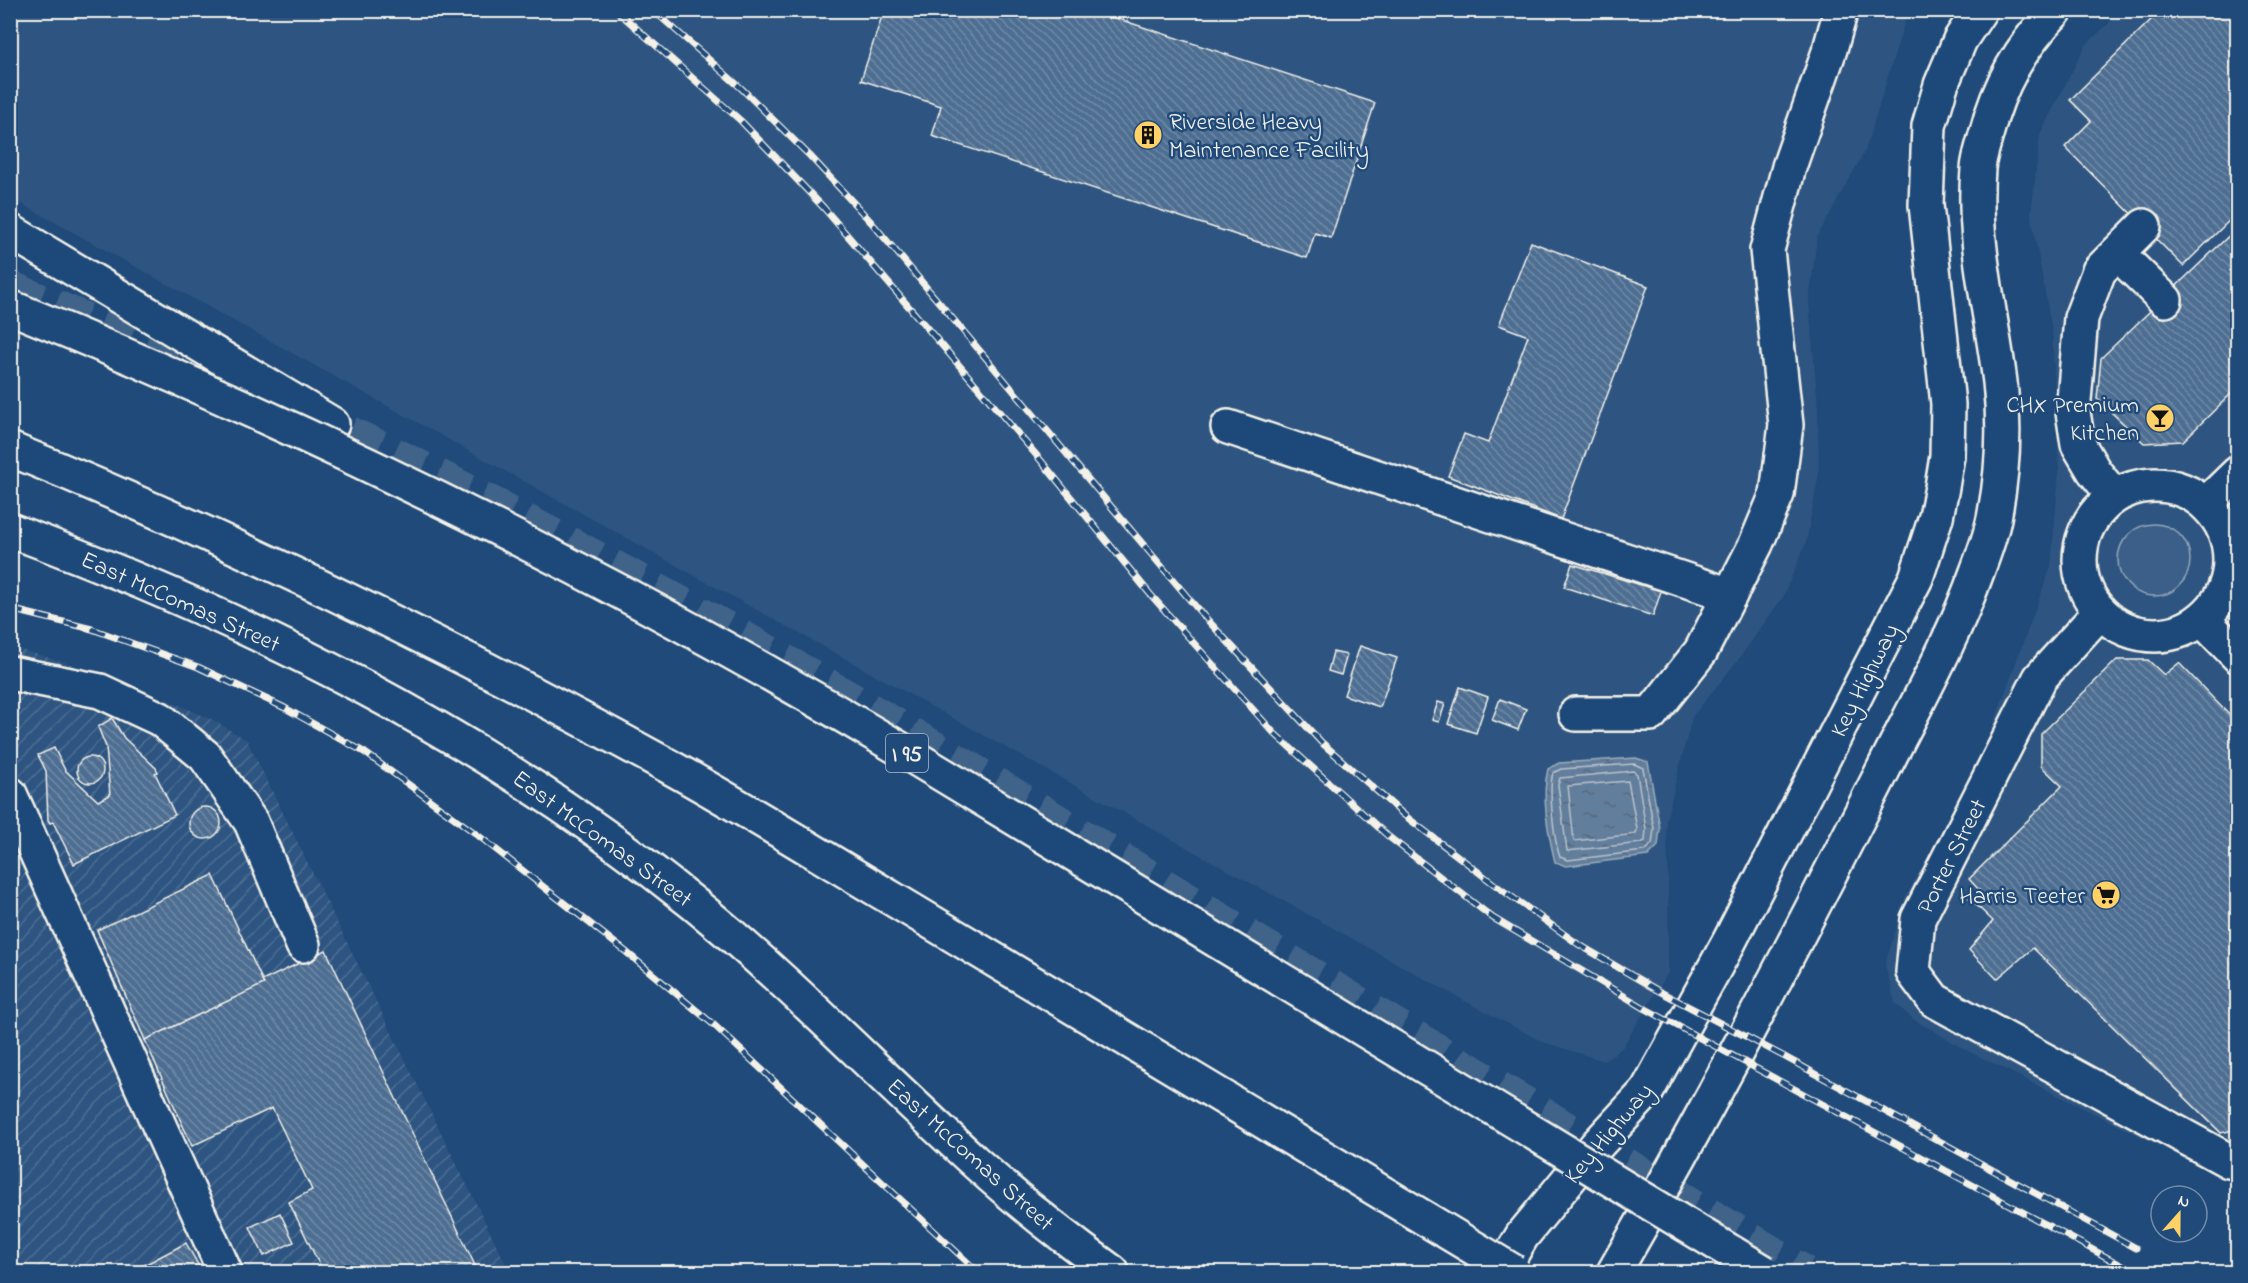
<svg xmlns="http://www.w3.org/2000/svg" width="2248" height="1283" viewBox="0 0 2248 1283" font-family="'Indie Flower',sans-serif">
  <defs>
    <pattern id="industrial-furrows" width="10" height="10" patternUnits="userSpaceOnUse" patternTransform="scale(1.5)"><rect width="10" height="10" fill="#2d5581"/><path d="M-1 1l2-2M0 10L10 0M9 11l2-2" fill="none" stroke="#4c6e93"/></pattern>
    <pattern id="water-ripples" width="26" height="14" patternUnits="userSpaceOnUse" patternTransform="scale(1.5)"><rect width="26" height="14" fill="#627e9d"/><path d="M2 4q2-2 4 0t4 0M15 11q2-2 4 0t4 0" fill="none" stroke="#58687a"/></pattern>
    <pattern id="building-back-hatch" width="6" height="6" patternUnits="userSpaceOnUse" patternTransform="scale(1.5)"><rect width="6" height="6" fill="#4d6e92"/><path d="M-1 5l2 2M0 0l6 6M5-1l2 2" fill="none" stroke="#708aa6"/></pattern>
  </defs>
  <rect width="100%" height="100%" fill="#1f4a7a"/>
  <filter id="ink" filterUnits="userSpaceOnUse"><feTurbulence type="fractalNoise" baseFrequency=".0167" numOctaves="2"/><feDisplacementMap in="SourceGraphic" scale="12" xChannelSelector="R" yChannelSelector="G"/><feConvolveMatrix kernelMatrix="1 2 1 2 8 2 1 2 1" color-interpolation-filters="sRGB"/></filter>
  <g filter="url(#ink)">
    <g fill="#2d5581">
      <polygon points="11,11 1908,11 1865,151 1817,237 1809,303 1818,407 1819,473 1806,543 1783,597 1741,656 1692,717 1666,821 1668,863 1668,973 1622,1048 1604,1061 1543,1042 1472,1005 11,198"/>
      <polygon points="2121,11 2237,11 2237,1184 1966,1050 1913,1019 1895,1003 1885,965 1905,898 1976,773 2051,566 2059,472 2052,331 2031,215 2040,134 2085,46"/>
    </g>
    <polygon fill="url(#industrial-furrows)" points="11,647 95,671 141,689 211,719 247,740 510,1272 11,1272"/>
    <circle fill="#3a5f88" stroke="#97a8b8" stroke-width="1.5" cx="2154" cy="560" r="36"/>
    <path fill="url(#water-ripples)" stroke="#9cacbb" stroke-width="1.5" d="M1636,758L1648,762L1660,828L1658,846L1648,856L1566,866L1555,862C1548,833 1541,797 1548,769L1559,763Z"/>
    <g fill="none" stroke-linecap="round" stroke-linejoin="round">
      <g stroke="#bac3ca" stroke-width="1.5">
        <path d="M1634,764L1643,768L1654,829L1652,844L1645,851L1568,860L1560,857C1554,841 1548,789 1553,773L1561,769Z"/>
        <polygon points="1633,771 1637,774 1646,829 1645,841 1641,843 1567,851 1558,785 1560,778"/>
        <polygon points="1628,781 1637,829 1636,834 1574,841 1568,786"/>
      </g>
    </g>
    <g fill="url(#building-back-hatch)" stroke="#f4f1e8" stroke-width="1.5">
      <polygon points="884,10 1091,10 1375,103 1331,238 1315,233 1307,258 932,136 941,106 861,80"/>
      <polygon points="2161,10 2238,10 2238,212 2183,266 2065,147 2091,121 2070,100"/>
      <polygon points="2238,227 2238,387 2183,441 2144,443 2097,399 2101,358"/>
      <polygon points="1531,242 1648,286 1561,519 1448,476 1464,434 1488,443 1528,336 1499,325"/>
      <polygon points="1572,564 1661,591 1653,616 1564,587"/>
      <polygon points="1360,646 1397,658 1380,707 1344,695"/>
      <polygon points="1333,652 1347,655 1341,675 1328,671"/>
      <polygon points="2117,660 2148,660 2164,675 2179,663 2238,724 2238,1129 2221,1133 2033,948 1997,979 1969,950 1993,921 1969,898 1981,892 1969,879 2062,786 2041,766 2041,734"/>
      <polygon points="1460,687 1488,697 1476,733 1448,724"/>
      <polygon points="1500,699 1526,709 1518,730 1492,720"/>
      <polygon points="1438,702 1445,704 1439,722 1432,720"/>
      <polygon points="112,718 124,738 156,768 158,772 155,773 175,815 74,864 53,822 50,823 48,820 46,771 38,755 54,748 65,770 98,801 110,795 106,747 98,727"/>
      <circle cx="90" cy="770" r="13"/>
      <circle cx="205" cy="823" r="16"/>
      <polygon points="213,875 264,984 145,1040 97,930"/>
      <polygon points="326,950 381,1067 478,1272 307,1272 320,1266 289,1202 312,1190 272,1108 192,1146 145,1040 264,984 262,981"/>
      <polygon points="280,1213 294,1242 264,1256 250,1227"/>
      <polygon points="186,1243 202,1272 131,1272"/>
    </g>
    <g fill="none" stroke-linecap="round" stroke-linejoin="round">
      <g stroke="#3f638a" stroke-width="33" stroke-dasharray="33 16" stroke-linecap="butt">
        <polyline points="10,287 252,389"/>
        <path d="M305,412C381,446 457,484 531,523C735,628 932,744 1128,863C1354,1000 1580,1136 1805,1272"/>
      </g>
      <g stroke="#f4f1e8" stroke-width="38">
        <g id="minor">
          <polyline points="2117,253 2165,300"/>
          <polyline points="1228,427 1730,595"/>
          <circle cx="2155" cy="560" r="75"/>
          <polyline points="2114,496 2094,471 2078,444 2073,412 2081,318 2099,271 2144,226"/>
          <polyline points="2206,504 2238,473"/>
          <polyline points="2100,612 2040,678 1918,919 1913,972 1934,1000 2229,1161 2238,1163"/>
          <polyline points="2202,619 2238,656"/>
          <polyline points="10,673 100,691 160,719 205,756 251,822 303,945"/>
          <polyline points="1576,714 1651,714 1701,651 1756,544 1777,494 1786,425 1767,250 1789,167 1830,49 1841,10"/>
          <polyline points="10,794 225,1272"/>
        </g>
      </g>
      <g stroke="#f4f1e8" stroke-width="38">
        <g id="major">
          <path d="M10,530C255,621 490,739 693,903C793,984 881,1077 976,1163C1019,1202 1065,1238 1112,1272"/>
          <polyline points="1501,1272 1522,1236 1596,1146 1647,1091 1729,942 1916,578 1936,517 1942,487 1947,456 1948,404 1926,205 1929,126 1941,85 1960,40 1980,10"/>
          <path d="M1614,1272C1709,1109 1796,941 1882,772C1915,706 1952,642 1977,572C1984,553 1992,533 1995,513C2003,470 2005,424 2000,382C1991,311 1972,240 1978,169C1979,157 1983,146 1986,135C1999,84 2020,48 2056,10"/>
        </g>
      </g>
      <g stroke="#f4f1e8" stroke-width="38">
        <polyline id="highway" points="10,231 332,424"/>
      </g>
      <use href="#minor" stroke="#1f4a7a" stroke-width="33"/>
      <use href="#major" stroke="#1f4a7a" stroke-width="33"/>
      <use href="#highway" stroke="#1f4a7a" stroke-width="33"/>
      <g stroke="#f4f1e8" stroke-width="7">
        <g id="rail">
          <polyline points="616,10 741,121 823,207 1038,457 1150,594 1274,733 1389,837 1493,918 1646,1009 2134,1272"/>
          <polyline points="653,10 741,88 810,156 872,223 1201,613 1321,742 1404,815 1498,887 1578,944 1657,990 1783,1056 2136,1248"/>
          <polyline points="10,609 92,629 198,667 285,708 364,752 475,833 625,951 714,1025 978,1272"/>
        </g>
      </g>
      <use href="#rail" stroke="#1f4a7a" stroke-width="4.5" stroke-dasharray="14" stroke-linecap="butt"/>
      <g stroke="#f4f1e8" stroke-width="38" stroke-linecap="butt">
        <g id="highway-bridge">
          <path d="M10,307C321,433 614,579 902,750L1764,1272"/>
          <path d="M10,449C236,541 457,650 670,767C746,809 819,855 893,899C1101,1022 1307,1148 1514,1272"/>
        </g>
      </g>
      <use href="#highway-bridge" stroke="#1f4a7a" stroke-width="33"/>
    </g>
  </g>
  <defs>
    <g id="building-disc" transform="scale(1.5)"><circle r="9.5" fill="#ffd166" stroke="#1f4a7a"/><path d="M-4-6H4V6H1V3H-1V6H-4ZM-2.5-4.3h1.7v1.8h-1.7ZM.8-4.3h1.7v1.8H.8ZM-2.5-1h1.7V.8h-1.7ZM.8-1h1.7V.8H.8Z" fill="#111"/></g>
    <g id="bar-disc" transform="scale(1.5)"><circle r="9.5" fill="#ffd166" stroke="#1f4a7a"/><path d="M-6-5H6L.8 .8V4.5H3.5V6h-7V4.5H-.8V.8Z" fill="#111"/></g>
    <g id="supermarket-disc" transform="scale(1.5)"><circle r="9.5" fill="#ffd166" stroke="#1f4a7a"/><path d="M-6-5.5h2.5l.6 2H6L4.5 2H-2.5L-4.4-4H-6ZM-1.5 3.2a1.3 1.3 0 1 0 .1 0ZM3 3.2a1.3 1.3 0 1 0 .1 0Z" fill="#111"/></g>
  </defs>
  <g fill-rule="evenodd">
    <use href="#building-disc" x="1148" y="135"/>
    <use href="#bar-disc" x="2160" y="418"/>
    <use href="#supermarket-disc" x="2106" y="895"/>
  </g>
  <g text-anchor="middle" stroke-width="5" stroke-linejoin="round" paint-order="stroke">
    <rect fill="#1f4a7a" stroke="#b4bfc7" stroke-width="1.5" x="886" y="734" width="42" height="38" rx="4.5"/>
    <g font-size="22" font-weight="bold" fill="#f4f1e8">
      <text x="907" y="761">I 95</text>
    </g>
    <g font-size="24" fill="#f4f1e8" stroke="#1f4a7a" text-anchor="end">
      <text x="1169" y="129" text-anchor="start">Riverside Heavy<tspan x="1169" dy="28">Maintenance Facility</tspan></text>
      <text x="2139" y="412">CHX Premium<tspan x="2139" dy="28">Kitchen</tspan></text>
      <text x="2085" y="903">Harris Teeter</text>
    </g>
    <g font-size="24" fill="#f4f1e8" stroke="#1f4a7a">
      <text transform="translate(181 601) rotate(24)" y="8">East McComas Street</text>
      <text transform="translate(1864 680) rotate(-63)" y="8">Key Highway</text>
      <text transform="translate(603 838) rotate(36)" y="8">East McComas Street</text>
      <text transform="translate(1951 856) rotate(-63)" y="8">Porter Street</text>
      <text transform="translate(1608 1133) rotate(-50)" y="8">Key Highway</text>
      <text transform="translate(971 1154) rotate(42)" y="8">East McComas Street</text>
    </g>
  </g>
  <rect width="2248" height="1283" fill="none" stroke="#1f4a7a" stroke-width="36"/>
  <rect x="18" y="18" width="2212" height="1247" fill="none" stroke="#f4f1e8" stroke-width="2" filter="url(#ink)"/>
  <g transform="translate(2179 1214) rotate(21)"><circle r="28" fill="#1f4a7a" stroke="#748da6" stroke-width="1.5"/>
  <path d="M0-4.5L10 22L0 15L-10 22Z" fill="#ffd166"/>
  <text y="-9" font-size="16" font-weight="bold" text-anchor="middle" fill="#f4f1e8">N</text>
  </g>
</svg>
